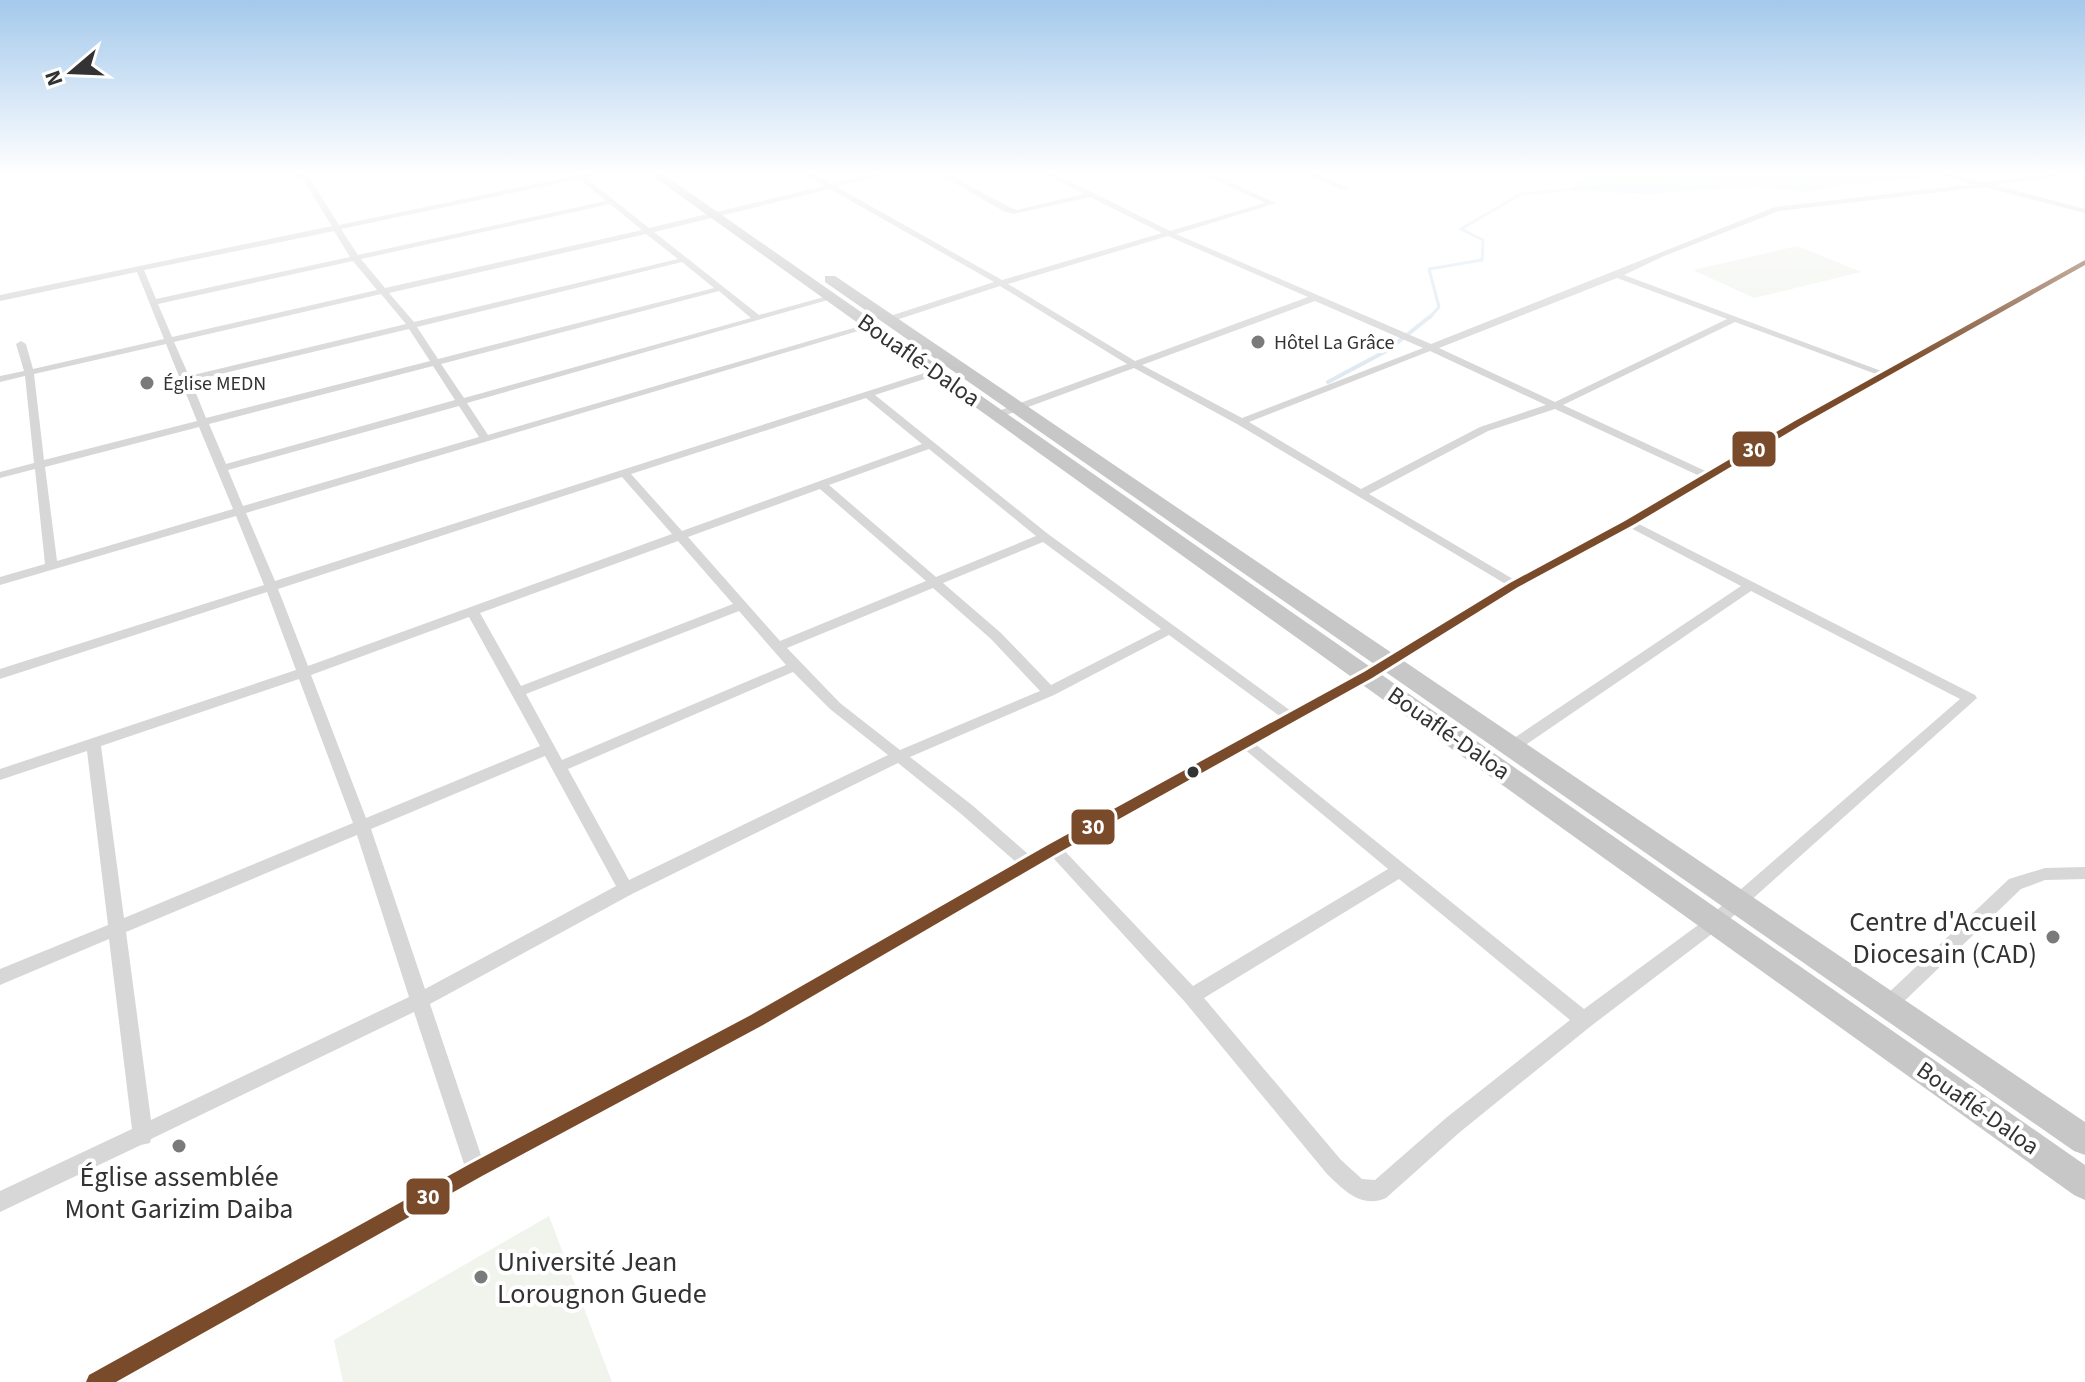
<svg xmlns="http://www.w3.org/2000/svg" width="2085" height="1382" viewBox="0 0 2085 1382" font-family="'Source Sans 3',sans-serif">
  <rect width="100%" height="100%" fill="#fff"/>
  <g fill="#f1f4ed">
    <polygon points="1798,246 1861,272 1754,298 1693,270"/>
    <polygon points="549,1216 612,1382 343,1382 334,1340"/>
  </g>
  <polygon fill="#dfe9f2" points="1590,174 1925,174 1934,177 1853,183 1805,192 1757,186 1646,194 1568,190"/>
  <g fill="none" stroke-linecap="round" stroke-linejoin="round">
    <polyline stroke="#dfe9f2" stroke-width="3" points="1430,317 1439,307 1429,269 1482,260 1483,240 1461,229 1521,194 1575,189"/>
    <polyline stroke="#dfe9f2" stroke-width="4" points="1328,382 1388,350 1432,315"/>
    <g fill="#d7d7d7" fill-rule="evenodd">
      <path d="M284,174H307L339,225L583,174H597L586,178L649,228L824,186L806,174H814L832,184L872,174H884L837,187L1002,280L1162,233L1090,197L1014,214L1003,211L939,174H948L1009,207L1017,210L1084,194L1046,174H1055L1170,231L1265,203L1203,174H1212L1276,203L1176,234L1431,344L1775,207L1972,184L1940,174H1952L1983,182L2052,174H2074L1995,185L2085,209V213L1983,187L1779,211L1664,256L1624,275L1892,375L1884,377L1735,322L1563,405L1712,474V478H1704L1555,409L1488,431L1369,494L1518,582L1520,585L1514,589L1237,424L1134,368L1001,417H993V413L1127,364L1000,286L893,321H887V317L994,282L830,189L654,232L759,315L831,295L835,298L467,403L488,435L867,324L875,326L246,513L275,581L937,369L940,370V374L875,395L1048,534L1295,714L1297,717L1295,720H1285L1169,635L1054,695L910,757L972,805L1035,860L1037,864L1035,868L1029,870L1023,868L960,813L898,763L632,894L430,1004L486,1170L483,1177L476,1180L469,1177L466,1170L414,1012L151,1139L150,1143L141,1145L0,1212V1191L132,1129L109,939L0,985V969L108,925L87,751L0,780V769L296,670L267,592L0,679V669L264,585L236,516L0,585V577L45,564L35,469L0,478V472L34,463L25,376L0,382V376L24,371L16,344L21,341L26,344L33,369L164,339L137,272L0,301V295L332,226L302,178ZM579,179L606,201L358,255L341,229ZM610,204L642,230L385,288L361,259ZM334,231L350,257L156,299L144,270ZM646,234L678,259L414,322L389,293ZM1168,236L1308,297L1135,361L1008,284ZM353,261L377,290L172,337L158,304ZM682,262L714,288L438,359L417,327ZM1617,278L1727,319L1555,402L1439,348ZM719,291L751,318L464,398L441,364ZM381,294L406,324L189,376L174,342ZM1315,301L1423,348L1242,418L1142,365ZM409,329L430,361L206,418L191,381ZM166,344L197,421L44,460L34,374ZM1430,351L1546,405L1480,427L1361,489L1249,422ZM433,366L455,400L226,464L209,424ZM866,398L922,444L682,531L631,474ZM459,406L479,437L243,506L228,470ZM199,427L233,509L57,561L45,467ZM929,449L1036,536L936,577L829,485ZM622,477L672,534L308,666L278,589ZM820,489L926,581L780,641L688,537ZM678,541L733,604L521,686L480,613ZM1043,542L1161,629L1051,685L1001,633L943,583ZM933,588L991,639L1040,691L900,750L840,703L787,648ZM739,611L786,665L562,760L526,694ZM469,617L540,746L366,818L311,675ZM793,672L830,709L888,755L629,880L568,769ZM299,679L353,823L124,918L101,746ZM545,756L616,886L425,989L371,829ZM357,835L409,997L151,1120L126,932Z"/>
      <polygon points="1308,174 1317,174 1349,188 1342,190"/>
      <path d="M1629,519L1975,695L1977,698L1721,927L1591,1026L1460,1132L1386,1198C1361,1209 1344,1190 1327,1174L1185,1002L1045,849L1047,845L1053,843L1059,845L1193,986L1388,869L1237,743L1239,739H1249L1584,1009L1709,917L1960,699L1751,591L1518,750H1508L1506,746L1508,742L1741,586L1625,525L1623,523ZM1399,879L1570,1020L1446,1118L1375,1180L1362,1179L1341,1160L1204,998Z"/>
      <polygon points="2085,867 2085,879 2045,880 2021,889 1895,1010 1889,1012 1883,1010 1880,1004 1883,998 2009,879 2045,868"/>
    </g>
    <polygon fill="#d7d7d7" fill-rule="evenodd" points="2085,259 2085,266 1802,426 1634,526 1519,588 1374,679 1060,854 764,1027 484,1178 122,1382 83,1382 87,1373 468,1162 750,1013 1046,844 1362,671 1509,582 1624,520 1794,420"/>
    <g fill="#c7c7c7" fill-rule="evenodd">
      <polygon points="650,174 663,174 2085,1165 2085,1200 2074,1195"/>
      <polygon points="825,276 835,276 2085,1122 2085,1155 2074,1151 825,282"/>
    </g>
    <g stroke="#fff" stroke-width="6">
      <polygon id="bus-1" points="2085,260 2085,265 1801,425 1633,525 1518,587 1372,678 1058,853 763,1025 482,1176 116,1382 86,1382 89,1375 470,1164 751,1015 1048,845 1364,672 1510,583 1625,521 1795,421"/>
    </g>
    <use href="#bus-1" fill="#7a4b2a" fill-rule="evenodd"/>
  </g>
  <linearGradient id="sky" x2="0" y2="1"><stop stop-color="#a4c9ec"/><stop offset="0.47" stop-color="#fff"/><stop offset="1" stop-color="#fff" stop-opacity="0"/></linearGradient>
  <rect width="2085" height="368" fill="url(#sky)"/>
  <g fill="#7a7a7a" stroke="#fff" stroke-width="3">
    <circle cx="1258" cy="342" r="8"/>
    <circle cx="147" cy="383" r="8"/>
    <circle cx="2053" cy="937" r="8"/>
    <circle cx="179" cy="1146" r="8"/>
    <circle cx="481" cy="1277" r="8"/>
  </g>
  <circle fill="#333" stroke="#fff" stroke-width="3" cx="1193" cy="772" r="7"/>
  <g text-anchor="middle" stroke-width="8" stroke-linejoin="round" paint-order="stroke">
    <g font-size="20" fill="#333" stroke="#fff" text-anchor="start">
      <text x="1274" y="349">Hôtel La Grâce</text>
      <text x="163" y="390">Église MEDN</text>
    </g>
    <g font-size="24" fill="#333" stroke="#fff">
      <text transform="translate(919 360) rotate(35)" y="8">Bouaflé-Daloa</text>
      <text transform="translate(1449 733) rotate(35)" y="8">Bouaflé-Daloa</text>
      <text transform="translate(1978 1108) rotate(35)" y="8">Bouaflé-Daloa</text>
    </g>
    <g font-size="28" fill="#333" stroke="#fff" text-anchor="end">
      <text x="2037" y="931">Centre d'Accueil<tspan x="2037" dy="32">Diocesain (CAD)</tspan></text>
      <text x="179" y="1186" text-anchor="middle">Église assemblée<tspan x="179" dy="32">Mont Garizim Daiba</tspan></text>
      <text x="497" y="1271" text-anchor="start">Université Jean<tspan x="497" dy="32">Lorougnon Guede</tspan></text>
    </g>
  </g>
  <g stroke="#fff" stroke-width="3">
    <rect x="1731" y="430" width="46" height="38" rx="8" fill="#7a4b2a"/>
    <rect x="1070" y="808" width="46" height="38" rx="8" fill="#7a4b2a"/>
    <rect x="405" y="1177" width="46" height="39" rx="8" fill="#7a4b2a"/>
  </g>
  <g font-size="22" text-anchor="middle" font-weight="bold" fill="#fff">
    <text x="1754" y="457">30</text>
    <text x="1093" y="834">30</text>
    <text x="428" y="1204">30</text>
  </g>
  <g transform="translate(72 72) rotate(251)" stroke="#ffffff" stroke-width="6" paint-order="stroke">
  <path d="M0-6L14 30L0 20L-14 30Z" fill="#333333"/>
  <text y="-12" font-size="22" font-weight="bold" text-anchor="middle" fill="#333333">N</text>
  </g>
</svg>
